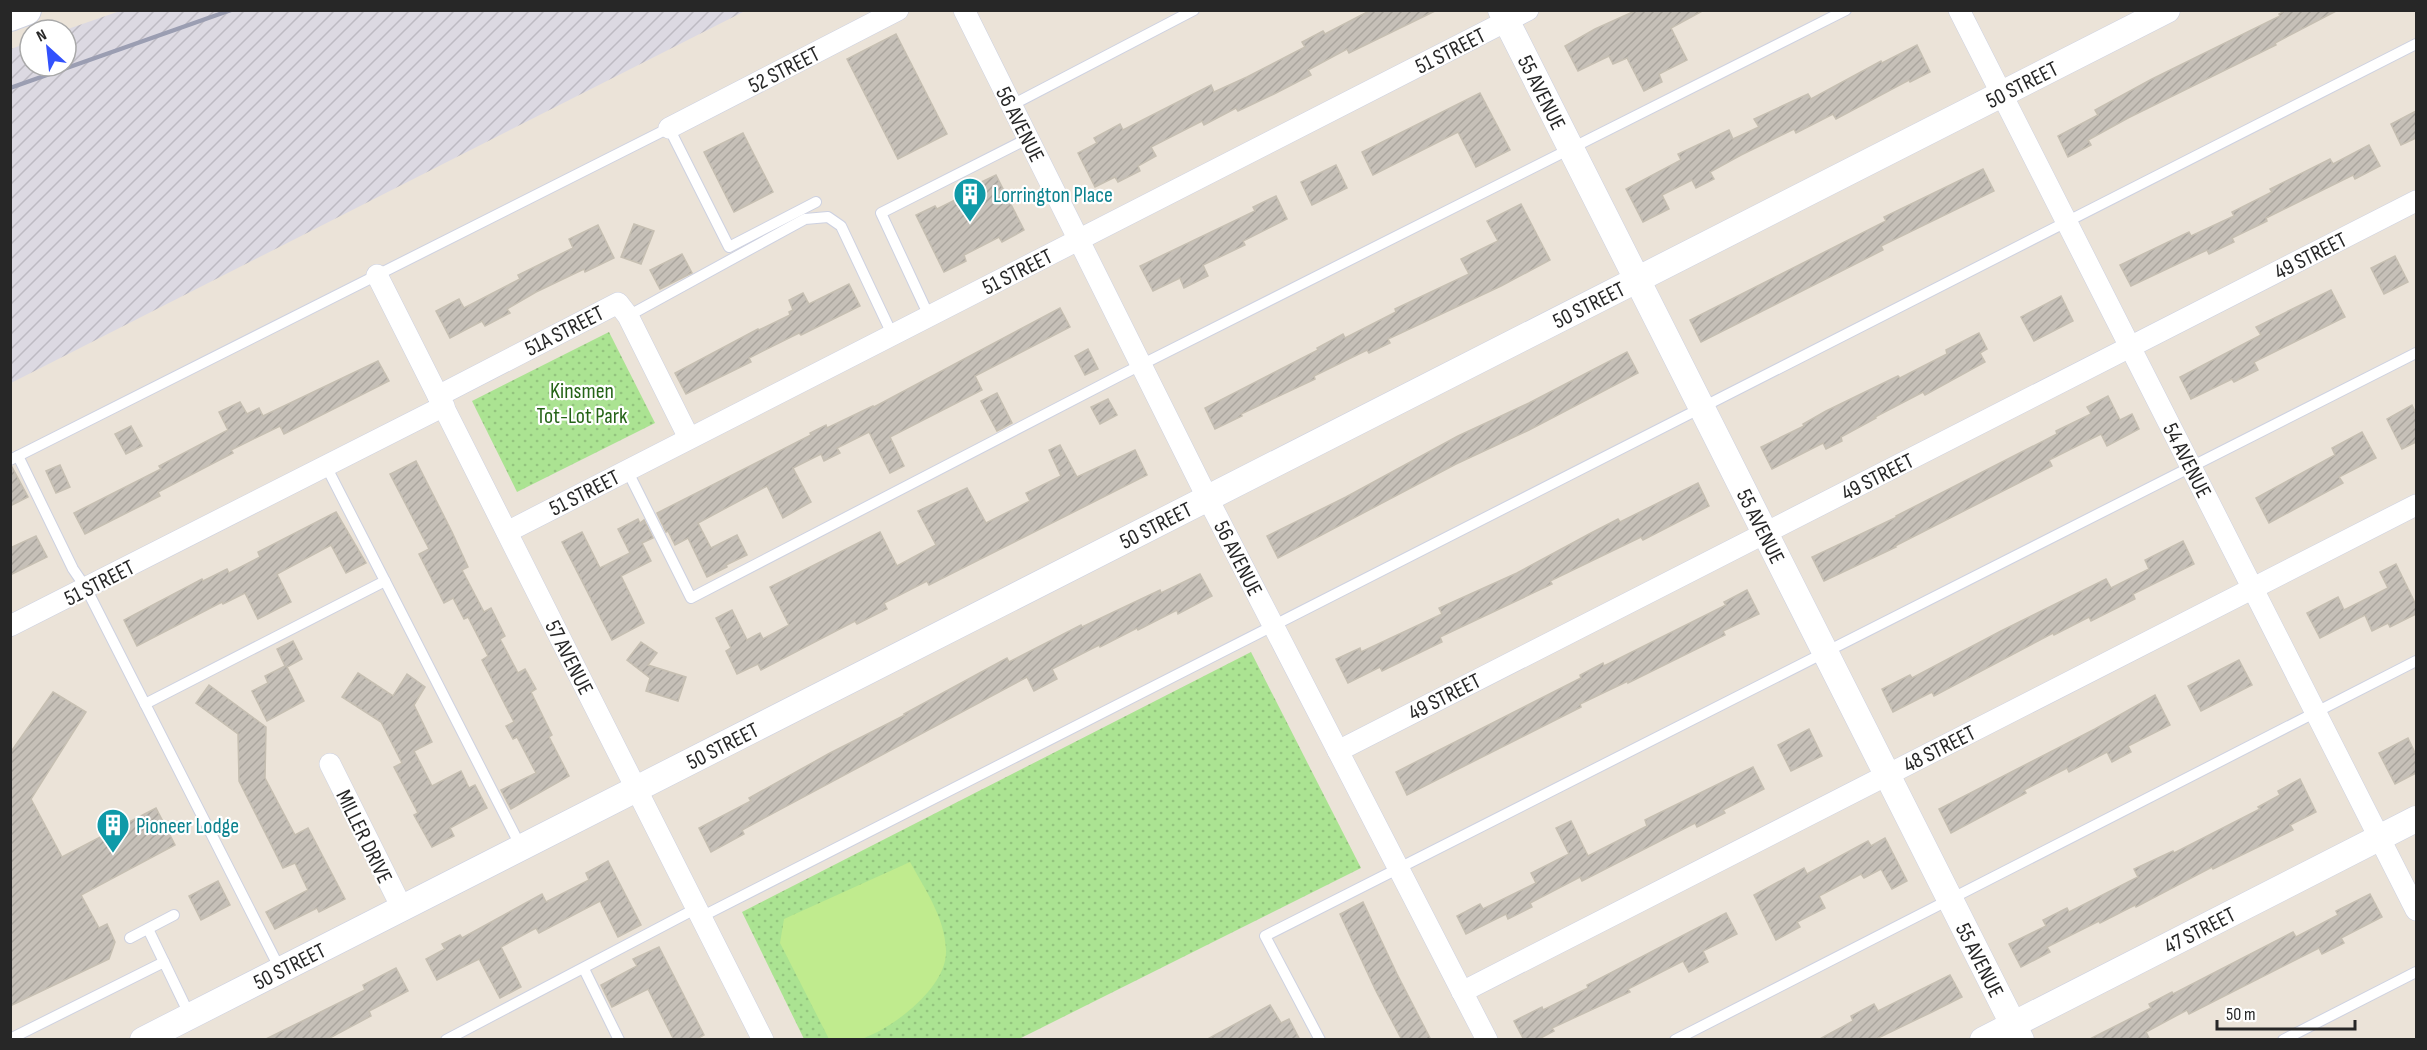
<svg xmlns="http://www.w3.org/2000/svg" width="2427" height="1050" viewBox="0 0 2427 1050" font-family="'Sofia Sans Condensed',sans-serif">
  <defs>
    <pattern id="industrial-furrows" width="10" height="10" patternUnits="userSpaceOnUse" patternTransform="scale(1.5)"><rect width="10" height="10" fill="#dcd9e2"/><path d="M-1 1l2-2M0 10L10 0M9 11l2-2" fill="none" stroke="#bdbac2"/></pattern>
    <pattern id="park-dots" width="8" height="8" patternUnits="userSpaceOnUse" patternTransform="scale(1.5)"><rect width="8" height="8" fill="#abe392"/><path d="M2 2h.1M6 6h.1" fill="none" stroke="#93c37e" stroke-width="1.8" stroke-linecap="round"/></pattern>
    <pattern id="building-hatch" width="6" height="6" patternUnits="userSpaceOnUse" patternTransform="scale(1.5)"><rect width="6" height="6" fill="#c6c0b8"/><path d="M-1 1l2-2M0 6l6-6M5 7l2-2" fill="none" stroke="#aaa59e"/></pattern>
  </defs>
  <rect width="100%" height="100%" fill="#ebe3d8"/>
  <polygon fill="url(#industrial-furrows)" points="120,11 120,10 745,11 11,383 11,49 30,42 30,66 66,66 65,30"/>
  <g fill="url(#park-dots)">
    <polygon points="609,332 655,423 517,492 472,401"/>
    <polygon points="1251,652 1361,868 1019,1039 804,1039 742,912"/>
  </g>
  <path fill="#c0eb8e" d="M910,862C925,889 945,918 946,950C948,987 892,1029 861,1039C852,1041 839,1040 829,1039L780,943L784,919Z"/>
  <g fill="url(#building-hatch)" stroke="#c6bfb2" stroke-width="1.5">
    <polygon points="1371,10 1437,10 1349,53 1347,49 1308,70 1311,75 1274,94 1238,111 1236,108 1204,125 1202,121 1151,147 1156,156 1138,166 1140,171 1118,182 1115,177 1095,187 1078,153 1097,143 1094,138 1120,124 1123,130 1211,85 1214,92 1247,77 1305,47 1302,42 1323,31 1325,34"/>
    <polygon points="1637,10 1704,10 1671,28 1687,60 1659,74 1662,82 1644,91 1627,58 1613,64 1609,56 1578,71 1565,46 1595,29"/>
    <polygon points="2286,10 2338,10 2275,43 2276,45 2128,118 2088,140 2091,145 2068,157 2058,136 2098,115 2095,110 2152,79 2280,16 2279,14"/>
    <polygon points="896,34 947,134 898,159 847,59"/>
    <polygon points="1917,45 1930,72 1910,82 1909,80 1836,119 1833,114 1796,133 1794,129 1741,155 1710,172 1714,179 1696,188 1692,180 1662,195 1669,209 1643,222 1626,189 1681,160 1678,154 1729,130 1733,139 1759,127 1754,119 1808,94 1811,99 1881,61 1882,63"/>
    <polygon points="1480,93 1510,150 1476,167 1458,132 1373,175 1362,152"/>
    <polygon points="2416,111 2416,138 2401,145 2391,124"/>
    <polygon points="743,133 773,192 734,212 704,152"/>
    <polygon points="2369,145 2380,166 2355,179 2353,175 2266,218 2267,221 2232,238 2234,242 2209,254 2207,250 2131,286 2120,265 2189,232 2191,236 2234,216 2232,212 2272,192 2270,189 2330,159 2333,164"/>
    <polygon points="1336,165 1347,188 1312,205 1301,182"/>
    <polygon points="1983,169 1994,191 1881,246 1883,250 1701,342 1690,320 1886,221 1884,217"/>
    <polygon points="996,175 1024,230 1002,242 999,237 964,255 966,261 944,272 916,215 935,206 937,209 979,188 977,184"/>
    <polygon points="1276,196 1287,219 1243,241 1245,245 1203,265 1208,276 1184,288 1180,278 1153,291 1140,266 1255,211 1253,207"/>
    <polygon points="1521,204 1550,260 1501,286 1388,339 1390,343 1369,353 1367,350 1314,376 1315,379 1241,414 1242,416 1215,429 1205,408 1318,350 1317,348 1343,334 1345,338 1396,312 1395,309 1469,274 1461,259 1498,241 1487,221"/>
    <polygon points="634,224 654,231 641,264 621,257"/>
    <polygon points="598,225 614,258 585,272 584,269 536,292 507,309 510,313 485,326 482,321 450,338 436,311 459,299 464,308 520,279 518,275 573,248 569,239"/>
    <polygon points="682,254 692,273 660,289 650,270"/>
    <polygon points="2395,256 2408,282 2384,294 2371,268"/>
    <polygon points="849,284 860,306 801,335 799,333 749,358 751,362 686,394 675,373 758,329 759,330 790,315 789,312 793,310 789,300 803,293 809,304"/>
    <polygon points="2331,290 2345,317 2254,362 2258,370 2234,382 2232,379 2191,399 2180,377 2261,335 2256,327"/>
    <polygon points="2061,296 2073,321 2034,341 2021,317"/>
    <polygon points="1060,308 1070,327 975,376 982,390 890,437 904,466 890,473 869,432 837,448 840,453 824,461 821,454 793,468 811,502 795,511 783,518 767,486 698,523 711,548 737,535 747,555 726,565 727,567 707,577 688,538 675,545 668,531 666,532 657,513 811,435 810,433 826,425 827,428 873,406 874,407"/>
    <polygon points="1979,333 1987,349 1980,353 1985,362 1925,395 1923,392 1875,417 1876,418 1841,437 1842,441 1826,449 1823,443 1772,469 1761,447 1804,426 1803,424 1826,411 1898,376 1900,378 1947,354 1946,350"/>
    <polygon points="1088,349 1098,369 1085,375 1075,356"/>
    <polygon points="1627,352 1638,373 1529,430 1456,464 1278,558 1267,536 1346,497 1458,436 1529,403"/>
    <polygon points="378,361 389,381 284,434 280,426 231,450 233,453 158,492 160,496 85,534 74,513 161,469 159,466 228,430 219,412 240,402 247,414 259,408 263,416"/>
    <polygon points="997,393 1012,423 997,431 981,401"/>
    <polygon points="2108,396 2120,420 2132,414 2139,429 2107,446 2101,434 2049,460 2052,466 1895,546 1896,547 1824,581 1812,557 1897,517 1896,516 2057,434 2056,431 2091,414 2087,407"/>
    <polygon points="1108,399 1117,415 1100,424 1091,407"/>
    <polygon points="2412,405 2416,414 2416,442 2402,449 2387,419"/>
    <polygon points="131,426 142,446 126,454 115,434"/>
    <polygon points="2362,432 2376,458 2339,477 2343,483 2269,523 2256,498 2335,455 2332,448"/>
    <polygon points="1060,445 1077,477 1135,450 1147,475 929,585 927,581 884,603 887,609 857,624 855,621 761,670 758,664 737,674 726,651 731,648 716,618 732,610 747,640 760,633 763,639 789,625 770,587 880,532 897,566 936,545 918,511 967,488 986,523 1030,501 1026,493 1061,476 1049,450"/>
    <polygon points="416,461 452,532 468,567 462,570 484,612 491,608 505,636 500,639 518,673 525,669 536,689 531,692 552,735 549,737 569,776 511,809 501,790 536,773 517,737 513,739 506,726 514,722 482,660 488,656 468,617 464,619 453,598 444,603 419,554 429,549 390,474"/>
    <polygon points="60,465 70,487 56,493 46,471"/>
    <polygon points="10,467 12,467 28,497 10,506"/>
    <polygon points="1698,483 1709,506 1643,540 1641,537 1550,581 1552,584 1440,637 1442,642 1419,653 1382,671 1380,667 1348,683 1336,659 1360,648 1361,652 1442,614 1439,608 1517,573 1591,533 1618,519 1620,522"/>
    <polygon points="336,512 366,563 346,573 331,545 277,574 291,602 258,619 245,593 223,604 222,602 137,646 124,620 202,579 203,581 227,569 229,573 260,557 258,552"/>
    <polygon points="638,519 640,523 644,520 653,538 642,543 651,561 621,576 644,623 612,640 562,542 582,532 600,568 630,553 618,529"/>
    <polygon points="36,536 47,557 10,575 10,548"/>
    <polygon points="2183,541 2194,564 2133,594 2135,599 2091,621 2089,617 2054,635 2053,633 1934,696 1932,692 1893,712 1882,689 1910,675 1912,678 2001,631 2106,579 2111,588 2149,569 2145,560"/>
    <polygon points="2396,564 2416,605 2416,614 2390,627 2388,623 2372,631 2365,615 2320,638 2307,613 2338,597 2344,610 2388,588 2380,572"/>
    <polygon points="1200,574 1212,596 1178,614 1177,610 1138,630 1137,628 1100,647 1099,645 1052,669 1057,679 1034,691 1027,677 742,830 744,834 711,852 699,828 751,801 749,798 830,753 905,715 904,714 1007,658 1009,662 1081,625 1082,627 1160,590 1161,593"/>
    <polygon points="1747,590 1759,614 1723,631 1725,635 1628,683 1628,681 1580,704 1581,707 1407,795 1396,772 1581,678 1580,675 1603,663 1604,666 1726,605 1724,602"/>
    <polygon points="293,641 302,659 287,667 304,701 267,721 252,691 268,683 265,676 285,666 277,649"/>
    <polygon points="641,642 657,653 648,665 686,677 678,701 646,691 650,678 627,660"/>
    <polygon points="2239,660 2252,685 2201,711 2188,686"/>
    <polygon points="358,673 393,696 407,674 425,687 414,705 432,742 414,751 432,786 461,771 469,788 475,785 487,808 450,828 454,836 432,847 414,815 418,813 394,767 402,763 381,722 342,697"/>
    <polygon points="209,685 266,727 265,778 295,835 308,828 345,899 319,912 317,908 275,929 266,912 308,890 295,863 283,868 239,781 238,734 196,703"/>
    <polygon points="53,692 86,712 31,799 62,857 156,808 175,845 81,895 99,928 107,924 115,942 109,959 10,1006 10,753"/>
    <polygon points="2155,695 2170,725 2128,746 2131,752 2112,762 2107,752 2069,772 2067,768 2024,790 2026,793 1951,833 1939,809 2095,729"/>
    <polygon points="1809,729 1822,756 1791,771 1778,745"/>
    <polygon points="2408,738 2416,755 2416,773 2395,784 2379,753"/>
    <polygon points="1753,767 1764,789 1723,810 1725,813 1697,827 1695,823 1582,881 1580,877 1530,903 1532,907 1508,919 1506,914 1466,934 1457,916 1480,904 1483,909 1536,883 1531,873 1569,854 1556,828 1571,821 1588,856 1647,826 1645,820"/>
    <polygon points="2300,779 2316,812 2290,825 2293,830 2213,869 2212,867 2136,907 2135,905 2100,923 2099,921 2047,947 2050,952 2021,967 2009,944 2046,926 2043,920 2067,908 2069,912 2138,877 2134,869 2173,851 2174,853 2260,809 2258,807 2280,795 2278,791"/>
    <polygon points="1885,838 1907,881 1892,889 1881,869 1864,878 1861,874 1819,896 1825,908 1797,922 1800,927 1776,940 1754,895 1804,868 1807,874 1868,841 1871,846"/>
    <polygon points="608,861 641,925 618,937 600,901 539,933 536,928 501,947 521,987 500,998 479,959 437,980 426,959 445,949 442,944 460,935 462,938 542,894 546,902 589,880 586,873"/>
    <polygon points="218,881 230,905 201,920 189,896"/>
    <polygon points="2370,894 2382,917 2341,938 2344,943 2322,954 2319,948 2189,1014 2187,1010 2146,1032 2150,1040 2088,1040 2151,1008 2149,1004 2172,992 2173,994 2293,932 2296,937 2338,915 2336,911"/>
    <polygon points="1363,902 1397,974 1431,1040 1402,1040 1376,991 1340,914"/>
    <polygon points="1726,913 1737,934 1703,951 1708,962 1689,972 1683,961 1628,989 1630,992 1552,1028 1554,1031 1537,1040 1524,1040 1514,1021 1542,1007 1543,1010 1588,988 1587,985"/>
    <polygon points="659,947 704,1035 695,1040 674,1040 648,989 612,1007 601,985 637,966 633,959"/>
    <polygon points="396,968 408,991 369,1011 371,1016 326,1040 264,1040 365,990 363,985"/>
    <polygon points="1950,975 1962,997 1932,1012 1874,1040 1818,1040 1853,1021 1851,1016 1874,1004 1878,1011"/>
    <polygon points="1270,1005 1281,1023 1289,1019 1300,1040 1206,1040"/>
  </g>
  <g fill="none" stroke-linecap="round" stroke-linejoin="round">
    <g stroke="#cdd1e1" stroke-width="12">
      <g id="service">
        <polyline points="1012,105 1194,10"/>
        <polyline points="628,316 805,219 828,217 841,226 892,334"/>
        <polyline points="929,316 881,213 1029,138"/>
        <polyline points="18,456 73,569 86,588 280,969"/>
        <polyline points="10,460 669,128 729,247 816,202"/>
        <polyline points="627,470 691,598 1121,375 1846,10"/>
        <polyline points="385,581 521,847"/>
        <polyline points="145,704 385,581 326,466"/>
        <polyline points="701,917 2416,44"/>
        <polyline points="148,929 164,962"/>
        <polyline points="130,938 174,915"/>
        <polyline points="584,969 619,1040"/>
        <polyline points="10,1039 164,962 190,1016"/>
        <polyline points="446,1040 697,908"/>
        <polyline points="1320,1040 1265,936 2416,353"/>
        <polyline points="1675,1040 2416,661"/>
        <polyline points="2283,1040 2416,972"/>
      </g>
    </g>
    <g stroke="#cdd1e1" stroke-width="22">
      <g id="minor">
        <polyline points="964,10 1207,497 1487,1040"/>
        <polyline points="1959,10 2416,910"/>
        <path id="s1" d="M669,128L898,10"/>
        <polyline points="377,275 763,1040"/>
        <polyline points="438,396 618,303 628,316 689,438"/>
        <polyline points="507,532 1528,10"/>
        <polyline points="10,626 444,406"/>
        <polyline points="1338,751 2416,201"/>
        <polyline points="330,764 402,908"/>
        <polyline points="1462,992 2416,505"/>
      </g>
    </g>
    <g stroke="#cdd1e1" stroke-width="27">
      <g id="tertiary">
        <path id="s2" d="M1501,10L2021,1040"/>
        <path id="s3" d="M143,1040L2167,10"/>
        <path id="s4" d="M1983,1040L2416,819"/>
      </g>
    </g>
    <g stroke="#cdd1e1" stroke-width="32">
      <polyline id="secondary" points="10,16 26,10"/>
    </g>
    <use href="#service" stroke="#fff" stroke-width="10"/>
    <use href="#minor" stroke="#fff" stroke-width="21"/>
    <use href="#tertiary" stroke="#fff" stroke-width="26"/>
    <use href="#secondary" stroke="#fff" stroke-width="30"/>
    <polyline stroke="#9b9eb2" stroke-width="4.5" points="10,88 231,10"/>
  </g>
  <defs>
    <g id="building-pin" transform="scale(1.725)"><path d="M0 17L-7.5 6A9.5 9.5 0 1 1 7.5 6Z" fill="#0f9aa8" stroke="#fff"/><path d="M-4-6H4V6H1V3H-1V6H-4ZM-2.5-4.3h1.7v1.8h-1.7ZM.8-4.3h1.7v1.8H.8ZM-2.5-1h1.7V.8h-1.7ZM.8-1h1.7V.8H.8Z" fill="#fff"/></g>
  </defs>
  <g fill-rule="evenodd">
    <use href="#building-pin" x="970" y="194"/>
    <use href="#building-pin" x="113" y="825"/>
  </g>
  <g text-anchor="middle" stroke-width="4.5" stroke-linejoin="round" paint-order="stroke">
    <g font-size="22" fill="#272727" stroke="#fff">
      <text transform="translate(1450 50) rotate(-27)" y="8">51 STREET</text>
      <text dy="8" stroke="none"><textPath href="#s1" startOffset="129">52 STREET</textPath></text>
      <text dy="8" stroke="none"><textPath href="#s3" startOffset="2108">50 STREET</textPath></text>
      <text dy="8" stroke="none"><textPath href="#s2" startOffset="92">55 AVENUE</textPath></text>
      <text transform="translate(1021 124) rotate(63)" y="8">56 AVENUE</text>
      <text transform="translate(2310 255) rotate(-27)" y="8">49 STREET</text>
      <text transform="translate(1017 271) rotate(-27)" y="8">51 STREET</text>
      <text dy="8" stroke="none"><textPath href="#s3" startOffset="1622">50 STREET</textPath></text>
      <text transform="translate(564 330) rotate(-27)" y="8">51A STREET</text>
      <text transform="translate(2188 460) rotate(63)" y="8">54 AVENUE</text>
      <text transform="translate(1877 476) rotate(-27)" y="8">49 STREET</text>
      <text transform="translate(584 492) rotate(-27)" y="8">51 STREET</text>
      <text dy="8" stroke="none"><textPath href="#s3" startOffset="1136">50 STREET</textPath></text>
      <text dy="8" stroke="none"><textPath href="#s2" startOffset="578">55 AVENUE</textPath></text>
      <text transform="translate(1239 558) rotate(63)" y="8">56 AVENUE</text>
      <text transform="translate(99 582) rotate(-27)" y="8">51 STREET</text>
      <text transform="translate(570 657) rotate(63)" y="8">57 AVENUE</text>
      <text transform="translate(1444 696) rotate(-27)" y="8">49 STREET</text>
      <text dy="8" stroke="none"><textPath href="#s3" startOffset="650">50 STREET</textPath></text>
      <text transform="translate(1939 748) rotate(-27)" y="8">48 STREET</text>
      <text transform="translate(365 836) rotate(64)" y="8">MILLER DRIVE</text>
      <text dy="8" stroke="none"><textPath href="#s4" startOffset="243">47 STREET</textPath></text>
      <text dy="8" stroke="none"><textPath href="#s2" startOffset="1064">55 AVENUE</textPath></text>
      <text dy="8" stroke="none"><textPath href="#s3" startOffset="164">50 STREET</textPath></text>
    </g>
    <g font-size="22" fill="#0d838f" stroke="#fff" text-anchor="start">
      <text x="993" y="202">Lorrington Place</text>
      <text x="136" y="833">Pioneer Lodge</text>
    </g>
    <g font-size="22" fill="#256417" stroke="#fff">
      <text x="582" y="398">Kinsmen<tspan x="582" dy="25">Tot-Lot Park</tspan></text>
    </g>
  </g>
  <rect width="2427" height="1050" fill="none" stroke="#272727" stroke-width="24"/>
  <g transform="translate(48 48) rotate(333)"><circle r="28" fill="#ffffff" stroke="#a9a9a9" stroke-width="1.5"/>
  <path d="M0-4.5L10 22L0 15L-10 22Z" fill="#3251fd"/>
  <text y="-9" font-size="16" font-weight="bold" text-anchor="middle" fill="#272727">N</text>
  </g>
  <path d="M2217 1020v9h138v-9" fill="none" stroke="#272727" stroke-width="3"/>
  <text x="2226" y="1020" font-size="18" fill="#272727" stroke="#ffffff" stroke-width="4.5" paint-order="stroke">50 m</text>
</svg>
